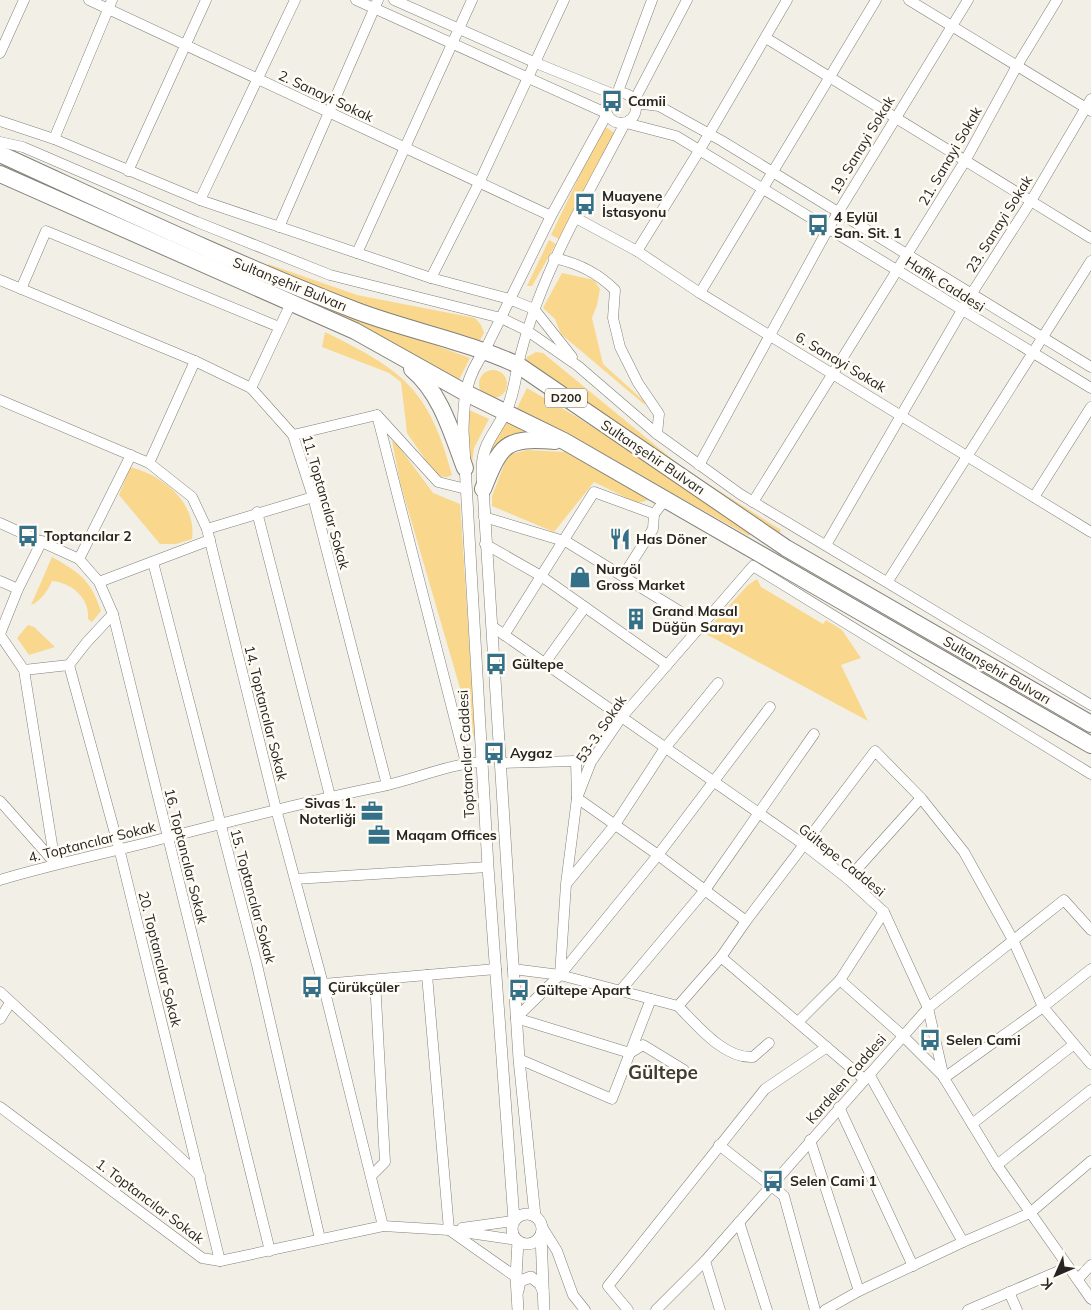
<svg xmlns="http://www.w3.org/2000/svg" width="1091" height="1310" viewBox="0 0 1091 1310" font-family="Mulish,sans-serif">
  <rect width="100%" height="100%" fill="#f2efe7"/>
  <g fill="#f9d88d">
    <polygon points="607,128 618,135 559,239 551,235 602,129"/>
    <polygon points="549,240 556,244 532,286 527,286"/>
    <polygon points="202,255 277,287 470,358 457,384"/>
    <polygon points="268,264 357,295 475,318 481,325 484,333 479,342 472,345 265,270"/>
    <polygon points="562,273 594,280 600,289 597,305 592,318 603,364 644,401 645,405 561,334 555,319 543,308"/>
    <path d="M325,332C402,370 429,388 452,475C441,482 432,470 424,463L425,459L407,433L401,382L389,373L322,347Z"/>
    <polygon points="536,352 543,353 683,468 781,530 779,534 525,364 527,357"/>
    <circle cx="493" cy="384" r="14"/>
    <polygon points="527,388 577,417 752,531 749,536 634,472 515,412"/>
    <polygon points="467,409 489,419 474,448 470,478"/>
    <polygon points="507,421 527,430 498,446 485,458"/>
    <polygon points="392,441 397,444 433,493 460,504 476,743 400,482"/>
    <polygon points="527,450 565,452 648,495 649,500 637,503 594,482 554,532 492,506 492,496 508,455"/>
    <path d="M130,467C162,475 197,502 192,539L176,544H160L119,495Z"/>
    <path d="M52,557C79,572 91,580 101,611L92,622L88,619C90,598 72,583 52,581C48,590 41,601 31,605Z"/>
    <polygon points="757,579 761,587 823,624 826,620 842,630 861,658 841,665 868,721 704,633 748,585"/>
    <polygon points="28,625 34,627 55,647 29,655 17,638"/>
  </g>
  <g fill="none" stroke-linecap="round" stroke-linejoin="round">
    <g stroke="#838079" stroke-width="11">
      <g id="minor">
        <polyline points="89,0 551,216"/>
        <polyline points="356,0 606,113"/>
        <polyline points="394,0 536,63 615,95"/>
        <polyline points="909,0 1091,111"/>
        <polyline points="766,38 1091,238"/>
        <polyline points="0,53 24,0"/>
        <circle cx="621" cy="108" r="15"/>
        <polyline points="617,94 652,0"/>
        <polyline points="634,101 687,0"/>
        <polyline points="635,103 659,106 722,141 1091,367"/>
        <polyline points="0,121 54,139 200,200 431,278 509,299 534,309 572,357"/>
        <polyline points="626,123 676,136 1091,388"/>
        <polyline points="54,139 112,0"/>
        <polyline points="0,142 23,147 197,222 330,275 501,318 526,330 578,366 657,434 740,494 1091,705"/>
        <polyline points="128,171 206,0"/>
        <polyline points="200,200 295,0"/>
        <polyline points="576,218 637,251 700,293 1091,532"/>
        <polyline points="279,227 378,0"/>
        <polyline points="637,251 699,151 787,0"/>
        <polyline points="357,253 472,0"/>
        <path d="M554,258C578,263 597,272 615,290L613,318L620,347L638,383L659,414L657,434"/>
        <polyline points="431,278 479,183 564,0"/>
        <polyline points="0,280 195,361 251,388 293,435 313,497 387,785"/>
        <polyline points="21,289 46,231 279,327"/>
        <polyline points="700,293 876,0"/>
        <polyline points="485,350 551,216 607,114"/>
        <path d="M518,365C538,278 584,202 625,123"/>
        <polyline points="251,388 291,303"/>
        <polyline points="0,400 149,463 192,497 207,529 276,809 323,984 383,1226"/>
        <polyline points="377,415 466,763"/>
        <polyline points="293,435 377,415 438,482 466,489"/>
        <polyline points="149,463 195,361"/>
        <polyline points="699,465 828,229 968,0"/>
        <polyline points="1034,497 1091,407"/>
        <polyline points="753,502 965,161 1018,64 1057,0"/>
        <polyline points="257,512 330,796"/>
        <polyline points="484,517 567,542 702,625"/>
        <polyline points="0,523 79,559 99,582 113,614 270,1251"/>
        <polyline points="207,529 313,497"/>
        <polyline points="485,544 541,576 667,665"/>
        <polyline points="826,545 972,293 1031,201 1091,99"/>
        <polyline points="79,559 131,455"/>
        <polyline points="153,562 257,965 320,1239"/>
        <polyline points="623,576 653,529 654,514"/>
        <polyline points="0,581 18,589"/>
        <polyline points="888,581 1091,261"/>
        <polyline points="99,582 210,540"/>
        <polyline points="493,627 803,844 848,879 884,912 928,1008 944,1078 997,1165 1091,1299"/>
        <polyline points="0,634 18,589 42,541"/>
        <polyline points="0,635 24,670 55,863"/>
        <polyline points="504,635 594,492 654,514 665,500"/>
        <polyline points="544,664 585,607"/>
        <polyline points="69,665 119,848 220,1261"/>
        <polyline points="24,670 69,665 86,643 113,614"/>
        <polyline points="502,763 576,761 577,798 658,855 746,921"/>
        <polyline points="0,801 55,863"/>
        <polyline points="295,879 488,867"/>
        <polyline points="848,879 921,798"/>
        <path d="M0,880C56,863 113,852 169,837C240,819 311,800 383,786C416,779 448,764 482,762"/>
        <polyline points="567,883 614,826 665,748 718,683"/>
        <polyline points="721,957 864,1079"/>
        <polyline points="513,969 560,975 678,1006 721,957 746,921 875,751 921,798 964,852 1013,940 1043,1007 1091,1064"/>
        <polyline points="427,975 449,1230"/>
        <polyline points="560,975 658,855 770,707"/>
        <polyline points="840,980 902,1035 944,1077"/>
        <polyline points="323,984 496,969"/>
        <polyline points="620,991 705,890 814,734"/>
        <polyline points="0,992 200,1176"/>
        <path d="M678,1006C697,1025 724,1059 753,1057L769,1043"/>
        <polyline points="0,1019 10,1003"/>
        <polyline points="798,1022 840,980 884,912"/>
        <polyline points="519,1059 612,1099 651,999"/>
        <polyline points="684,1070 643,1045 630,1053 516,1018 560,975 566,884 577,798 591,762 621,718 753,566 1091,774"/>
        <polyline points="869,1074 963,1242"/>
        <polyline points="944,1078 1043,1007 1091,969"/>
        <polyline points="0,1107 202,1258 220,1261 383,1226 449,1230 517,1240"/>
        <polyline points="839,1107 913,1266"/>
        <polyline points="972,1124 1073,1045"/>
        <polyline points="810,1140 859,1291"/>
        <polyline points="719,1145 784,1196 815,1310"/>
        <polyline points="997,1165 1091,1090"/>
        <polyline points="372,1175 385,1162 375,980"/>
        <polyline points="739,1222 767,1310"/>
        <polyline points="542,1227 557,1251 573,1295 585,1310"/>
        <polyline points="462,1228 513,1221"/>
        <polyline points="452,1232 516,1277"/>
        <polyline points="1078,1279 1091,1265"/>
        <polyline points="1009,1292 1017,1310"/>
        <polyline points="628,1310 608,1286 765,1089 827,1047"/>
        <polyline points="656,1310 705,1261"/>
        <polyline points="720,1310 705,1261 928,1008 1064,900 1091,930"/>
        <polyline points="825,1310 859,1291 963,1242 1030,1213 1091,1161"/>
        <polyline points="968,1310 1068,1267"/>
      </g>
    </g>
    <g stroke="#838079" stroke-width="12">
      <g id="tertiary">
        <path d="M485,350C465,379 464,396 463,430L488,867L514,1220"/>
        <path d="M518,365C515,381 513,397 506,411C494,436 482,442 482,472L519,1059L535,1216"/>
        <circle cx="527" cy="1229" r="15"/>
        <polyline points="541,1235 544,1310"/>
        <polyline points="518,1241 516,1277 518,1310"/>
        <polyline points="518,1291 520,1281 531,1277 540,1284 543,1291"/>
      </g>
    </g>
    <g stroke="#838079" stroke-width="18">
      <g id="trunk">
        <path d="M0,154C118,208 235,264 357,311C410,331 466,341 518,365L786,548L1091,724"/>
        <polyline points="0,174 355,331 464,392 564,441 1091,745"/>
        <path d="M412,369C441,393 452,434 465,468"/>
        <path d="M483,489C501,444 505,437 555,441"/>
      </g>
    </g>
    <use href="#minor" stroke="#fff" stroke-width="10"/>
    <use href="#tertiary" stroke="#fff" stroke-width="11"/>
    <use href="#trunk" stroke="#fff" stroke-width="16"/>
  </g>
  <defs>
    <g id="bus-bare" transform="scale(1.725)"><path d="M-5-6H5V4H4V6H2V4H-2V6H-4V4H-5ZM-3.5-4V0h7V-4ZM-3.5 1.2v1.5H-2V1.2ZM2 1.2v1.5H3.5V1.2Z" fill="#347087" stroke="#fffcf6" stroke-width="2.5" paint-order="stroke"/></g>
    <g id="restaurant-bare" transform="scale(1.725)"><path d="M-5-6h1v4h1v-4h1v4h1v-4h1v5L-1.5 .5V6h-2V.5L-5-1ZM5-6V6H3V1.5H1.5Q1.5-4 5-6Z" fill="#347087" stroke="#fffcf6" stroke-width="2.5" paint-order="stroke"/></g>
    <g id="shop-bare" transform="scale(1.725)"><path d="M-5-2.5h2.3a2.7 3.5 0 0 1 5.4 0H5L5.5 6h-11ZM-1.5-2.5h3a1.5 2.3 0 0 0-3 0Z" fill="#347087" stroke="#fffcf6" stroke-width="2.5" paint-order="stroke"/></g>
    <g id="building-bare" transform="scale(1.725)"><path d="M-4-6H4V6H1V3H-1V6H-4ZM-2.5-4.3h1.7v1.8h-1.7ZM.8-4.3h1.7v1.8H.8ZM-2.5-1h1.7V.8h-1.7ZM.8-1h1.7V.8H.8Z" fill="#347087" stroke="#fffcf6" stroke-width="2.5" paint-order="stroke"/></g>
    <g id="office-bare" transform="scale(1.725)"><path d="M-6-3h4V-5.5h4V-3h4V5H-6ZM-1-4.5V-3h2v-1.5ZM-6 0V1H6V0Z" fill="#347087" stroke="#fffcf6" stroke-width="2.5" paint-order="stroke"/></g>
  </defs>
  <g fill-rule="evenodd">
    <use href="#bus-bare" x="612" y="101"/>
    <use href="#bus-bare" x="585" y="204"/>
    <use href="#bus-bare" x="818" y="225"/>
    <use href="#bus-bare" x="28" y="536"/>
    <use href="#restaurant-bare" x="620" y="539"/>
    <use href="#shop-bare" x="580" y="577"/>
    <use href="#building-bare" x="636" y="619"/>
    <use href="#bus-bare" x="496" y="664"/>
    <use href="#bus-bare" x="494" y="753"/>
    <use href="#office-bare" x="372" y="811"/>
    <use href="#office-bare" x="379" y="835"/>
    <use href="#bus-bare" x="312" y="987"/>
    <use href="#bus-bare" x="519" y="990"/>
    <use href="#bus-bare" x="930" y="1040"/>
    <use href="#bus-bare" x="773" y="1181"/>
  </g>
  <g text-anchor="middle" stroke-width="5" stroke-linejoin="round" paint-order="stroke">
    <rect fill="#fffcf6" stroke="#676662" stroke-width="1" x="545" y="388.5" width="42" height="19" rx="4"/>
    <g font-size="12" font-weight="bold" fill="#262522">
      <text x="566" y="402">D200</text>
    </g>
    <g font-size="14" fill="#262522" stroke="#fffcf6">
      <text transform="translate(326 96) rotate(25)" y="5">2. Sanayi Sokak</text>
      <text transform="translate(862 145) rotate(-59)" y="5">19. Sanayi Sokak</text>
      <text transform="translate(950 156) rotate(-60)" y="5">21. Sanayi Sokak</text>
      <text transform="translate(999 224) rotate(-58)" y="5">23. Sanayi Sokak</text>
      <text transform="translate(290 284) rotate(22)" y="5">Sultanşehir Bulvarı</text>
      <text transform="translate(945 284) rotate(32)" y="5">Hafik Caddesi</text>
      <text transform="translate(841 362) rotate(31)" y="5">6. Sanayi Sokak</text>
      <text transform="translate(653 457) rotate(34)" y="5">Sultanşehir Bulvarı</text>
      <text transform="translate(326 502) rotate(74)" y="5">11. Toptancılar Sokak</text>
      <text transform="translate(997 670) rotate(30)" y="5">Sultanşehir Bulvarı</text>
      <text transform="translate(266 713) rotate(76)" y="5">14. Toptancılar Sokak</text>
      <text transform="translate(601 729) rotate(-56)" y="5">53-3. Sokak</text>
      <text transform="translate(466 754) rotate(-93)" y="5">Toptancılar Caddesi</text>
      <text transform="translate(92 842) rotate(-14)" y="5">4. Toptancılar Sokak</text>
      <text transform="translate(186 856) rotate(76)" y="5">16. Toptancılar Sokak</text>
      <text transform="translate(842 860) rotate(39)" y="5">Gültepe Caddesi</text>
      <text transform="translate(253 896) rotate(75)" y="5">15. Toptancılar Sokak</text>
      <text transform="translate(160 959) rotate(76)" y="5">20. Toptancılar Sokak</text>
      <text transform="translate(846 1079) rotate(-49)" y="5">Kardelen Caddesi</text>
      <text transform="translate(150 1201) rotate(37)" y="5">1. Toptancılar Sokak</text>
    </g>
    <g font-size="14" font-weight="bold" fill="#262522" stroke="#fffcf6" text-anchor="start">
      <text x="628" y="106">Camii</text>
      <text x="602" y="201">Muayene<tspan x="602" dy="16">İstasyonu</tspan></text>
      <text x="834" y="222">4 Eylül<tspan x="834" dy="16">San. Sit. 1</tspan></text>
      <text x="44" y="541">Toptancılar 2</text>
      <text x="636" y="544">Has Döner</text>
      <text x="596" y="574">Nurgöl<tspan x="596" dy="16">Gross Market</tspan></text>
      <text x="652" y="616">Grand Masal<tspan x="652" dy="16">Düğün Sarayı</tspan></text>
      <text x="512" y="669">Gültepe</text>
      <text x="510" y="758">Aygaz</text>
      <text x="356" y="808" text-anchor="end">Sivas 1.<tspan x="356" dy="16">Noterliği</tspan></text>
      <text x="396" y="840">Maqam Offices</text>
      <text x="328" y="992">Çürükçüler</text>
      <text x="536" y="995">Gültepe Apart</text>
      <text x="946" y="1045">Selen Cami</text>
      <text x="790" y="1186">Selen Cami 1</text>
    </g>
    <g font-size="19" font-weight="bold" fill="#3f3c36" stroke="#fffcf6">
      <text x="663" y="1079">Gültepe</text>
    </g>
  </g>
  <g transform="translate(1056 1275) rotate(225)" stroke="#fffcf6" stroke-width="4" paint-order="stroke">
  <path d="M0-4L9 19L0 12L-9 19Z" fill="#262522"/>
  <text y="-8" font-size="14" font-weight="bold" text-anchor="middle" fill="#262522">K</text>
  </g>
</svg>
